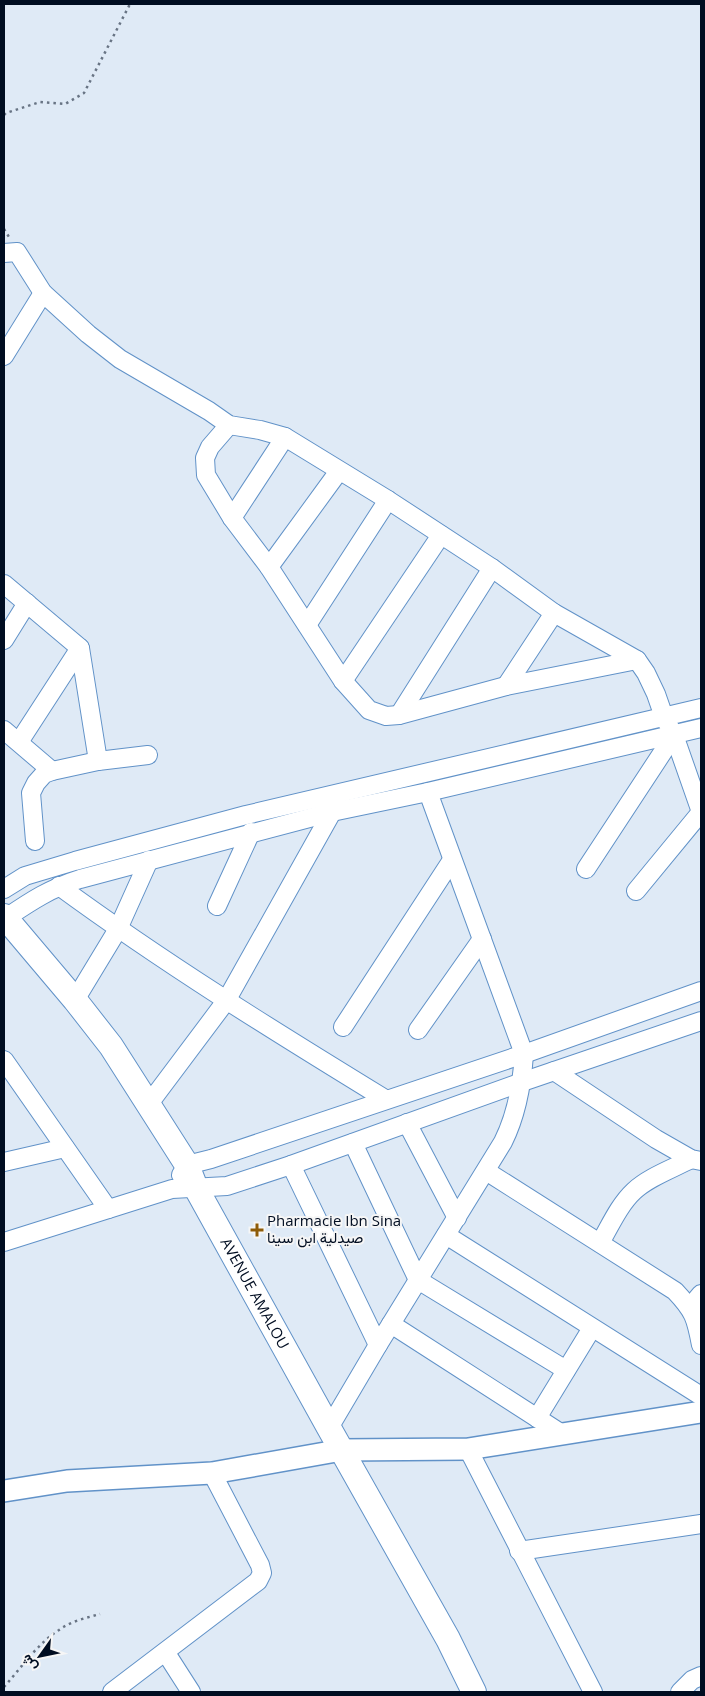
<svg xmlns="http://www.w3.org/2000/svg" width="705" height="1696" viewBox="0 0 705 1696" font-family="'Open Sans',Vazirmatn,sans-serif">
  <rect width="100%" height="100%" fill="#dfeaf6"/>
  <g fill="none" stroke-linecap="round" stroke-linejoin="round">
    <g stroke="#6192c8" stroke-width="20">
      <g id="minor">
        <polyline points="4,253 17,252 43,293 88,334 120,359 209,411 229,425 260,430 285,437 388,500 492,568 554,613 637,660 646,673 656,694 664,717 674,735 701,812"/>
        <polyline points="4,356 43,293"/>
        <polyline points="229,425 210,447 205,458 206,475 232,518 269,567 343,681 369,710 386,716 399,715 506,686 637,660"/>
        <polyline points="232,518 285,437"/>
        <polyline points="269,567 339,471"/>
        <polyline points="4,584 80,648 98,761"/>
        <polyline points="307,625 388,500"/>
        <polyline points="4,640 27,603"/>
        <polyline points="343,681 441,535"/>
        <polyline points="506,686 554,613"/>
        <polyline points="399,715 492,568"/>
        <polyline points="4,730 52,771"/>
        <polyline points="19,742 80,648"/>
        <polyline points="35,841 31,793 36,783 44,774 52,771 98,761 148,755"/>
        <polyline points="586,869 674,735"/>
        <path d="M59,886C164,963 274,1031 385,1099"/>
        <polyline points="4,889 25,876 75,861 246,815 701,708"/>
        <polyline points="636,891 701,812"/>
        <polyline points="217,906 251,832"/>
        <path d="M6,918C31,901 51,888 80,879L332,812L428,792L701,728"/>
        <polyline points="75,1000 118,929 149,860"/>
        <polyline points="343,1027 452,860"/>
        <polyline points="418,1030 482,939"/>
        <polyline points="4,1060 108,1209"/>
        <polyline points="554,1071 656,1139 691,1159 701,1161"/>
        <polyline points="148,1105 226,1001 332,812"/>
        <polyline points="407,1123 457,1218"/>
        <polyline points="353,1143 418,1280 566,1370"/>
        <polyline points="4,1162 65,1148"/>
        <polyline points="291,1165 378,1345"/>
        <path d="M486,1171L675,1291C694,1311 696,1318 701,1345"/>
        <polyline points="181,1175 187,1165 211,1159 524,1054 701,991"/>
        <polyline points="446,1235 701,1396"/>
        <polyline points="4,1242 172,1189 227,1186 291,1165 522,1082 701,1021"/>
        <path d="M600,1243C610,1226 619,1205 634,1191C649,1177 672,1169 691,1159"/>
        <polyline points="690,1307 701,1294"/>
        <polyline points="391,1324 562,1434"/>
        <polyline points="537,1418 592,1328"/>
        <path d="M329,1428L378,1345L503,1142C517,1114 522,1085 524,1054L428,792"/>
        <polyline points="468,1449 593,1692"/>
        <polyline points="519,1551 701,1524"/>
        <polyline points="166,1653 191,1692"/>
        <polyline points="112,1692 258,1581 262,1573 260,1565 212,1473"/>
        <polyline points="680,1692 692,1680 701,1676"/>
      </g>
    </g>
    <g stroke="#6192c8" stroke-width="24">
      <polyline id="tertiary" points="4,1491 67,1481 212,1473 342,1450 468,1449 701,1412"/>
    </g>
    <g stroke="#6192c8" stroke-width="26">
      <g id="secondary">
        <path id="s1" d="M4,916L75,1000L111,1046L187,1165L196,1188L329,1428L448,1639L474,1692"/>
      </g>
    </g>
    <g stroke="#687484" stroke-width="2.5" stroke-dasharray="2.5 4" stroke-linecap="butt">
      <polyline points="4,115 6,113 40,102 65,104 84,93 130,4"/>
      <polyline points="4,229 9,237"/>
      <path d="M4,1687C21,1668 37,1644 59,1630C71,1621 86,1618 100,1614"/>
    </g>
    <use href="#minor" stroke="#fff" stroke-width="18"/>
    <use href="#tertiary" stroke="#fff" stroke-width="21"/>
    <use href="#secondary" stroke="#fff" stroke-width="24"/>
  </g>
  <path fill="#8e5c09" stroke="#f6f6f6" stroke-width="2" d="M254.5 1222.5h5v5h5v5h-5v5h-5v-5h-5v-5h5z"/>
  <g text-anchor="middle" stroke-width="4" stroke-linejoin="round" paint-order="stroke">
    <g font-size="15" fill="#000d21" stroke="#f6f6f6" text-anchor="start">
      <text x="267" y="1226">Pharmacie Ibn Sina<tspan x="267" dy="17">صيدلية ابن سينا</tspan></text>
    </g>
    <g font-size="15" fill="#000d21" stroke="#f6f6f6">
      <text dy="5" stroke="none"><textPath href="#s1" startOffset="455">AVENUE AMALOU</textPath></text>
    </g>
  </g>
  <rect width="705" height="1696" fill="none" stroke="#000d21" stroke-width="10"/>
  <g transform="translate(40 1656) rotate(237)" stroke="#f6f6f6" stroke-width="4" paint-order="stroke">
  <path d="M0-4L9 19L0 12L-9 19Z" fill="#000d21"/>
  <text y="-8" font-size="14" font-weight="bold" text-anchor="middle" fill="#000d21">ش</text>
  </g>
</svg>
